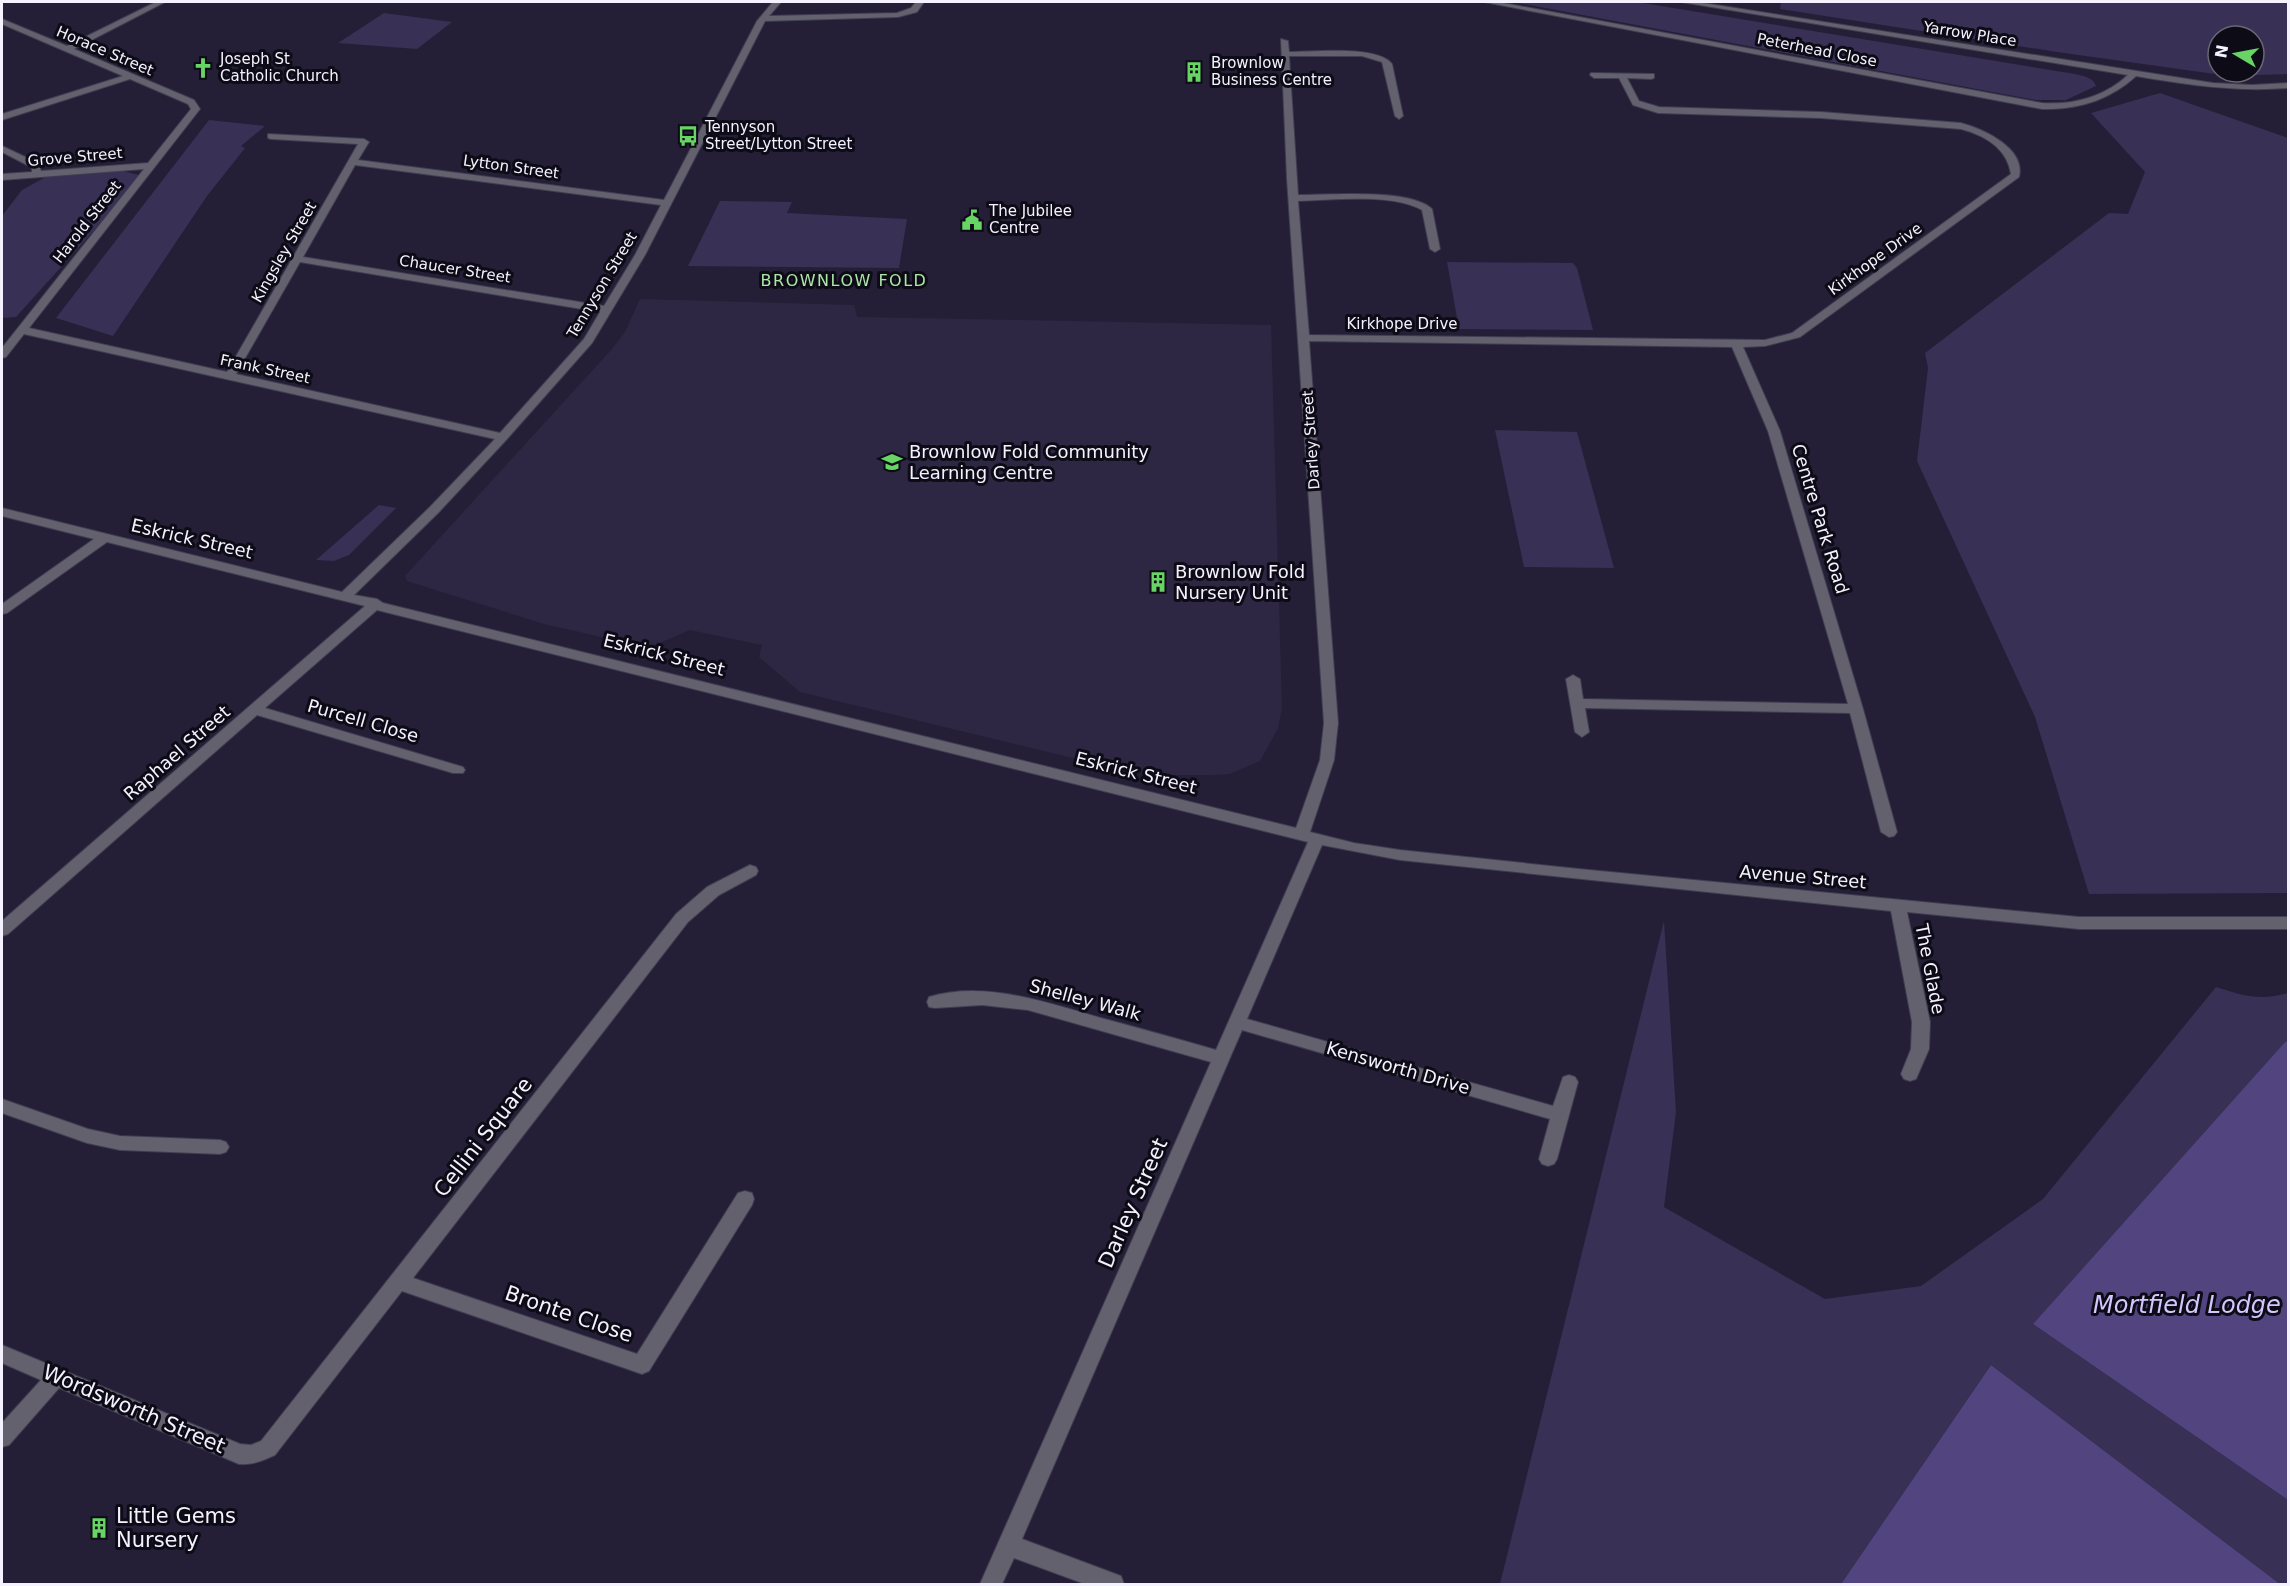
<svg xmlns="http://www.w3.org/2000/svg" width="2290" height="1586" viewBox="0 0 2290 1586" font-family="'DejaVu Sans',sans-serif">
  <rect width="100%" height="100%" fill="#241f36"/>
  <polygon fill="#2e2744" points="640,299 854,305 857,317 1271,325 1282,709 1278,728 1260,761 1230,774 1213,775 1162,775 1098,764 800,692 759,657 762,645 690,630 655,645 632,644 544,624 407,581 405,576 612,349 625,332"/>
  <g fill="#383055" fill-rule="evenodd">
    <path d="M1513,2H1637L2075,74C2083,76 2093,77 2096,86L2066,100H2036Z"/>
    <path d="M1781,2H2288V74L2229,76L2057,52L1780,9ZM2218,36H2254V72H2218Z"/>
    <polygon points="384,13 452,22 417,49 338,43"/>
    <polygon points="2160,93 2288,138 2288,893 2089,894 2035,717 1917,461 1928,368 1925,353 2109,213 2128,214 2145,172 2091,113"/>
    <polygon points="209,120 265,126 241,146 245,148 207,196 113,336 56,318"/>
    <polygon points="114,169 143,176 16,317 2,318 2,216 22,190 53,173"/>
    <polygon points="720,201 792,202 787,213 907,219 899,268 688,266"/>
    <polygon points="1447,262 1573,263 1577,268 1593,330 1459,329"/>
    <polygon points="1495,430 1577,432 1614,568 1524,567"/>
    <polygon points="379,505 396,508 349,555 334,561 316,560"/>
    <path d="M1664,921L1676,1112L1664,1207L1825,1299L1921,1286L2043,1199L2216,987C2244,996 2260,1001 2288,993V1041L2285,1042L2033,1324L2288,1500V1584H2280L1991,1365L1841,1584H1500Z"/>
  </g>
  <g fill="#52447e">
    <polygon points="2288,1041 2288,1500 2033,1324 2285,1042"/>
    <polygon points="1991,1365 2280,1584 1841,1584"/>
  </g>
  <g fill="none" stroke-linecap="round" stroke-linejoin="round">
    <g stroke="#413d52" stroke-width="2">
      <g id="minor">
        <path d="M156,2H165L74,49L194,100L200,109L29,328L227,372L358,144L271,139L268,138V134L364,139L369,142L358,160L664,200L757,21L773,2H781L769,16L897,13L911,8L916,2H924L917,12L898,17L765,21L645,255L592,343L507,439L438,513L354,595L377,599L383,603L1296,828L1320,760L1324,723L1287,179L1281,39L1288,41L1289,52C1312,52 1378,45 1392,64L1403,116L1399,119L1395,116L1382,62L1362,56H1289L1298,195C1329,195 1410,188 1432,209L1440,249L1435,252L1430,249L1422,210C1392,193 1333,200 1298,201L1309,335L1765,340L1792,333L2011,174C2007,148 1984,135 1961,129L1821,118L1658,113L1633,105L1619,78H1594L1590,75L1591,73L1654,74V78L1651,79L1627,78L1639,101L1659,107L1821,112L1961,123C1983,129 2026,148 2019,177L1800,337L1765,346L1743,347L1780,431L1863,709L1897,832L1894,836L1889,837L1881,832L1850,713L1585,708L1589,732L1582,737L1575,732L1566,679L1573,675L1580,679L1583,699L1848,704L1768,431L1732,347L1309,341L1338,723L1334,760L1310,832L1354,843L1400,850L1579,869L2079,917H2288V929H2079L1907,912L1930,1022L1929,1049L1916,1079L1910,1081L1904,1079L1901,1074L1911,1049L1912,1022L1891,911L1400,860L1322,845L1247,1019L1553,1106L1563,1077L1569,1075L1575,1077L1578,1082L1557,1159L1554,1164L1548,1166L1542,1164L1539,1159L1550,1119L1242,1030L1022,1539L1121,1576L1124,1584H1085L1014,1558L1002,1584H980L1211,1062L1028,1010L982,1005L935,1008L929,1007L927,1002L929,997C985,980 1047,1003 1101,1018C1139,1028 1178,1039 1216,1050L1308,842L377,610L265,708L463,767L465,770L463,773H453L257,715L8,934L2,936V921L365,606L107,542L7,613L2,614V604L94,539L2,516V508L342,592L430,507L495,439L24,334L6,357L2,358V348L144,169L2,180V174L32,172V170L31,167L2,152V146L38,163L41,171L148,163L191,109L188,104L130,79L2,120V114L123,76L2,24V19L67,46ZM355,165L661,205L635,255L604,306L303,257ZM300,262L600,312L584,339L500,433L236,374Z"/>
        <path d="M1484,2H1498L2042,103C2074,105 2104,97 2128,75L1681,2H1697L2213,83L2252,85L2288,83V88C2236,92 2188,85 2136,76C2110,100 2077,110 2042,109Z"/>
        <path d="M750,865L756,867L758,871L756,875L719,895L688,922L413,1278L637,1354L738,1193L745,1191L752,1193L754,1199L752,1205L649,1371L642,1374L402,1291L275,1455C262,1461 253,1465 239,1464L59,1388L9,1445L2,1447V1423L41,1380L2,1363V1345L240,1444L251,1445L261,1441L676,914L707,887Z"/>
        <polygon points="2,1099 88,1129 120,1136 220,1140 226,1142 229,1147 226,1152 220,1154 120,1150 87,1143 2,1113"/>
      </g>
    </g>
    <use href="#minor" fill="#63616d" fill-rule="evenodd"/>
  </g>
  <defs>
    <g id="church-bare" transform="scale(1.62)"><path d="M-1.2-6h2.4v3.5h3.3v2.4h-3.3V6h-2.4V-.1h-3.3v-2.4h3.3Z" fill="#67d465" stroke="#0d0b15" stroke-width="2.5" paint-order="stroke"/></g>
    <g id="building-bare" transform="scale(1.62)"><path d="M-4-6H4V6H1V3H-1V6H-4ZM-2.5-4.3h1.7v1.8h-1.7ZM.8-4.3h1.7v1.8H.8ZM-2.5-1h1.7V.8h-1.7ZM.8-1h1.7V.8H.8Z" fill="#67d465" stroke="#0d0b15" stroke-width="2.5" paint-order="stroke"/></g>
    <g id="bus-bare" transform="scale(1.62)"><path d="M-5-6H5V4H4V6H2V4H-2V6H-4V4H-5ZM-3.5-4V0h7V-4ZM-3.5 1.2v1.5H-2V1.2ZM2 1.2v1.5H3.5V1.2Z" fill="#67d465" stroke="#0d0b15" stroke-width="2.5" paint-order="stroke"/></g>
    <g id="civic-bare" transform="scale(1.62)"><path d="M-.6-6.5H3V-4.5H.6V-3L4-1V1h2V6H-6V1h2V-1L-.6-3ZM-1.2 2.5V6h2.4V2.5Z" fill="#67d465" stroke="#0d0b15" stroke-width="2.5" paint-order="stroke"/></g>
    <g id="university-bare" transform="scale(1.62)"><path d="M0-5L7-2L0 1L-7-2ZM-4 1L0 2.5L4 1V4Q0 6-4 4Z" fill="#67d465" stroke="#0d0b15" stroke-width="2.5" paint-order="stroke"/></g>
  </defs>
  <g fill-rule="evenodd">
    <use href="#church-bare" x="203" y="68"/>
    <use href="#building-bare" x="1194" y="72"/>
    <use href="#bus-bare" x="688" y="136"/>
    <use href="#civic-bare" x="972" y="220"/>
    <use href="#university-bare" x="892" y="462"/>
    <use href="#building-bare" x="1158" y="582"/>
    <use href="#building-bare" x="99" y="1528"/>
  </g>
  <g text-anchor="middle" stroke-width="6" stroke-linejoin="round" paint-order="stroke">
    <g font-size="15" fill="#f4f2ff" stroke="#0d0b15">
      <text transform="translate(1970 34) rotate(9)" y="5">Yarrow Place</text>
      <text transform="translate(1817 50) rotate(11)" y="5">Peterhead Close</text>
      <text transform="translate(105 51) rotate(23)" y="5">Horace Street</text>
      <text transform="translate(75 157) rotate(-5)" y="5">Grove Street</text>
      <text transform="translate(511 167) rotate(8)" y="5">Lytton Street</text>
      <text transform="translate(87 222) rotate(-52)" y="5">Harold Street</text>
      <text transform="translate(284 252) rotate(-60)" y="5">Kingsley Street</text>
      <text transform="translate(1875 259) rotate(-36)" y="5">Kirkhope Drive</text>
      <text transform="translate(455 269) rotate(9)" y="5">Chaucer Street</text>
      <text transform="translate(602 285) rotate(-59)" y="5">Tennyson Street</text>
      <text x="1402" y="329">Kirkhope Drive</text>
      <text transform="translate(265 369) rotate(12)" y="5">Frank Street</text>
      <text transform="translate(1311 440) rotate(-94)" y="5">Darley Street</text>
    </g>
    <g font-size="15" fill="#f4f2ff" stroke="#0d0b15" text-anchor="start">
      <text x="220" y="64">Joseph St<tspan x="220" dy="17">Catholic Church</tspan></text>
      <text x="1211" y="68">Brownlow<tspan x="1211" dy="17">Business Centre</tspan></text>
      <text x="705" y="132">Tennyson<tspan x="705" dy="17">Street/Lytton Street</tspan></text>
      <text x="989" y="216">The Jubilee<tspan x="989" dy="17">Centre</tspan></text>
    </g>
    <g font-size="16" letter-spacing="1.5" fill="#ade6aa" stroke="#0d0b15">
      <text x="844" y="286">BROWNLOW FOLD</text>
    </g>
    <g font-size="18" fill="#f4f2ff" stroke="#0d0b15" text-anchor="start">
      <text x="909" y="458">Brownlow Fold Community<tspan x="909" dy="21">Learning Centre</tspan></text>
      <text x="1175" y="578">Brownlow Fold<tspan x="1175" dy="21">Nursery Unit</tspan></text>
    </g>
    <g font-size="18" fill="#f4f2ff" stroke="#0d0b15">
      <text transform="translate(1820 519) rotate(73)" y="6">Centre Park Road</text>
      <text transform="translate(192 539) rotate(13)" y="6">Eskrick Street</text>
      <text transform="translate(664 655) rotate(14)" y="6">Eskrick Street</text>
      <text transform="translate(363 721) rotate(16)" y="6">Purcell Close</text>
      <text transform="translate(177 753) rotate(-41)" y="6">Raphael Street</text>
      <text transform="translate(1136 773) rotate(14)" y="6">Eskrick Street</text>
      <text transform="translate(1803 877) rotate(5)" y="6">Avenue Street</text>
      <text transform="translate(1930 969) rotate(79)" y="6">The Glade</text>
      <text transform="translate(1085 1000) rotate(15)" y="6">Shelley Walk</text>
      <text transform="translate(1398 1068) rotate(16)" y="6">Kensworth Drive</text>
    </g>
    <g font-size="21" fill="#f4f2ff" stroke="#0d0b15">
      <text transform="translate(483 1137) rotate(-52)" y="7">Cellini Square</text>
      <text transform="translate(1133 1203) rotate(-66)" y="7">Darley Street</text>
      <text transform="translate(569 1314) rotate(19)" y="7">Bronte Close</text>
      <text transform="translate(134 1409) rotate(23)" y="7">Wordsworth Street</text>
    </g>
    <g font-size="21" fill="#f4f2ff" stroke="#0d0b15" text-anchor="start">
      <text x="116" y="1523">Little Gems<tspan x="116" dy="24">Nursery</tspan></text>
    </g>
    <g font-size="24" font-style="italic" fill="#d2c8fe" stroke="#0d0b15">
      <text x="2187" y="1313">Mortfield Lodge</text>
    </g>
  </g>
  <rect width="2290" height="1586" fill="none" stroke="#f4f2ff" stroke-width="6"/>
  <g transform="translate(2236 54) rotate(280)"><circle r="28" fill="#0d0b15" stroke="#696773" stroke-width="1.5"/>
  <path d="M0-4.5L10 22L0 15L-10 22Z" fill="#67d465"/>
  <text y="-9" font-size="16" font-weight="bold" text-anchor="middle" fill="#f4f2ff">N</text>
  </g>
</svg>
